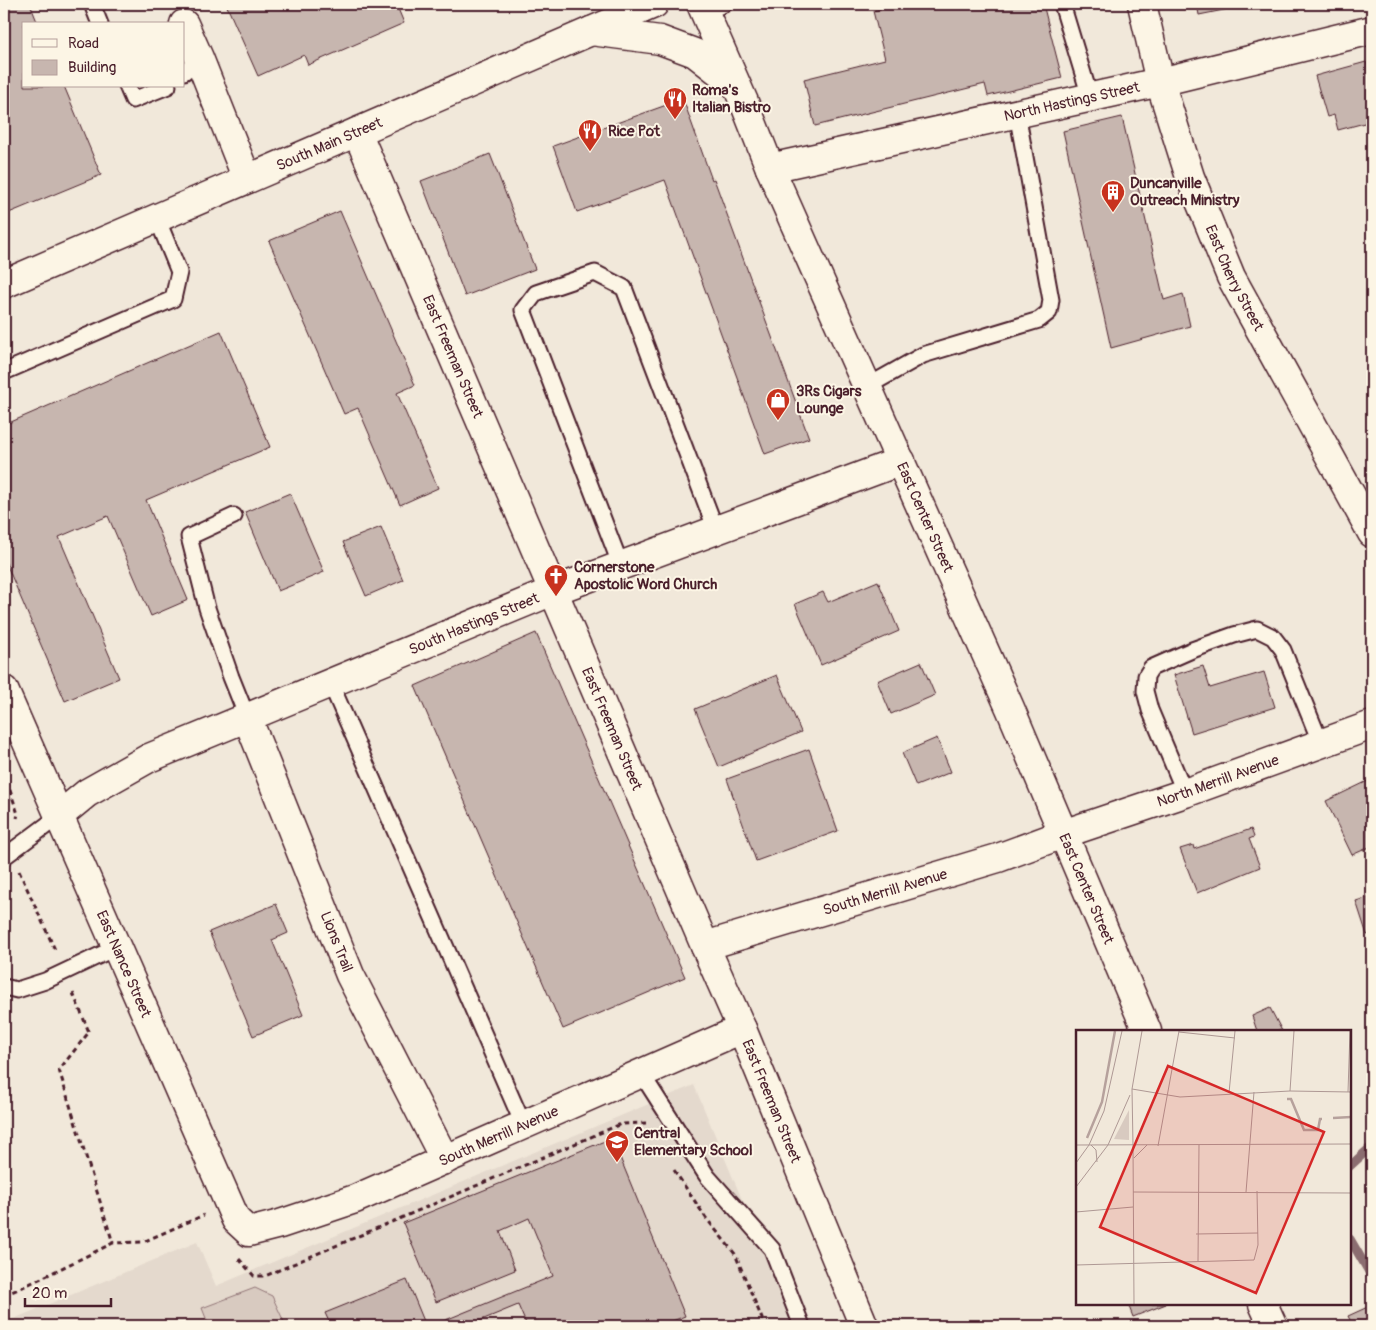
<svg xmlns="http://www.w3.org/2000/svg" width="1376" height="1330" viewBox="0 0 1376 1330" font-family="Pangolin,sans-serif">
  <rect width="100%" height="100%" fill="#f1e8da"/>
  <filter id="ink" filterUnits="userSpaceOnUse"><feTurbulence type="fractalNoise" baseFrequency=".02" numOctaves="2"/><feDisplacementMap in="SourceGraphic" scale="10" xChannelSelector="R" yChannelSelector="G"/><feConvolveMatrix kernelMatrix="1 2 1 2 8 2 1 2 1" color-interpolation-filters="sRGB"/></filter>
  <g filter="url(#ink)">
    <polygon fill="#e4d9cd" points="694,1085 795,1326 4,1326 4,1323 197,1242 216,1286"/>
    <polygon fill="#d8cac0" stroke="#917476" points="255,1288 272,1296 286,1326 209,1326 202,1308"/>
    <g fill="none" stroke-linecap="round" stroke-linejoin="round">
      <g stroke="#8b6d6f" stroke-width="9">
        <polyline points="1350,1166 1372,1146"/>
        <polyline points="1350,1239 1372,1277"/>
      </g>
    </g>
    <g fill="#c7b6af" stroke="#4a1f2b">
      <polygon points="4,4 32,4 30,4 38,24 24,24 24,86 64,86 101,175 4,215"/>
      <polygon points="226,4 396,4 404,23 308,65 304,55 258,76"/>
      <polygon points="902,4 1043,4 1062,78 988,96 985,84 815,126 804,79 885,59 873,11"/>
      <polygon points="1197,4 1253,4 1199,15"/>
      <polygon points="1279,4 1299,4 1280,8"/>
      <polygon points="1366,62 1372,84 1372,121 1338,130 1334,115 1327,117 1315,76"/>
      <polygon points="683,99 712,180 714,179 809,438 765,454 665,180 577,212 553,146"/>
      <polygon points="1122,117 1164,300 1183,294 1190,326 1111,348 1063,131"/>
      <polygon points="490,154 535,269 465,296 421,181"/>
      <polygon points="340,211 415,385 397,393 438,488 400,505 358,408 344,414 269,241"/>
      <polygon points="221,331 270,447 146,500 188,600 151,616 108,516 59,537 119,678 65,701 5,561 4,562 4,425"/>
      <polygon points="290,493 324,572 278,591 245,512"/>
      <polygon points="381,527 403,580 366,596 343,542"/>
      <polygon points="878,581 899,631 821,665 795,604 823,592 828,602"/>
      <polygon points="536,633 685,977 563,1029 415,686"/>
      <polygon points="921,662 935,695 891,714 877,681"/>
      <polygon points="1203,666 1210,688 1264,672 1275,707 1192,733 1174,675"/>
      <polygon points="777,675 801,732 719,767 695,709"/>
      <polygon points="937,738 951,772 916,786 902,753"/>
      <polygon points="809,749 838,831 756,861 727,779"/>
      <polygon points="1372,779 1372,846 1352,855 1326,801"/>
      <polygon points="1251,829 1254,837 1249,839 1260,867 1197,893 1180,849 1193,845 1194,849"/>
      <polygon points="1372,896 1372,933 1367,935 1356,901"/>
      <polygon points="276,904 288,933 272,940 303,1015 253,1036 209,932"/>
      <polygon points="1270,1008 1282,1031 1257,1031 1252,1016"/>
      <polygon points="612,1138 685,1316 660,1326 527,1326 518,1305 467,1326 431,1326 553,1276 529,1218 500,1231 515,1270 436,1302 403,1223"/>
      <polygon points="407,1280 426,1326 331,1326 325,1313"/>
      <polygon points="1128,1304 1166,1304 1133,1317"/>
      <polygon points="1372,1305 1372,1326 1353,1326 1348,1316"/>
    </g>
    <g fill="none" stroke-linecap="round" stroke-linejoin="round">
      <g stroke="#4a1f2b" stroke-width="19">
        <g id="service">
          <polyline points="92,4 100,24"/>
          <polyline points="1062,4 1090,97"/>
          <polyline points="705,12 724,4"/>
          <polyline points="184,72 199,58"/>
          <polyline points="127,86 133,100 168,86"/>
          <polyline points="4,372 173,299 179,272 157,218"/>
          <polyline points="868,386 923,355 1039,320 1049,312 1051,300 1017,113"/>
          <polyline points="234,516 189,537 207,608 231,677 247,717"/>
          <polyline points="621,566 523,310 536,293 595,273 624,288 716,530"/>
          <polyline points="330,682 523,1124"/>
          <polyline points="1185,793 1150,710 1145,691 1146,676 1151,668 1192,650 1234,635 1257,629 1273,637 1283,650 1321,744"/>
          <polyline points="4,857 59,816"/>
          <polyline points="4,987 17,990 45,981 117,947"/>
          <polyline points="641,1073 707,1176 772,1249 802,1326"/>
        </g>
      </g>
      <g stroke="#4a1f2b" stroke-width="31">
        <g id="minor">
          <path id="s1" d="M1142,4L1160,82L1190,177L1231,277L1372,533"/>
          <polyline points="184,24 199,58 247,179"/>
          <path id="s2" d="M770,168L1160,82L1372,30"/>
          <path id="s3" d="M4,690L236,1220L249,1232L280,1224L355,1199L742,1029"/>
          <path id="s4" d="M247,717L350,975L445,1160"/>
          <path id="s5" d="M59,816L87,793L149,758L553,591L901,461"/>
          <path id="s6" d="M705,946L998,858L1063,834L1185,793L1372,725"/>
        </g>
      </g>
      <g stroke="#4a1f2b" stroke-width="31">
        <g id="tertiary">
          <path id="s7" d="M701,4L744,102L770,168L1010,708L1147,1031"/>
          <path id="s8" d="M357,132L705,946L742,1029L864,1326"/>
          <polyline points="1263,1304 1273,1326"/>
        </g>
      </g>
      <g stroke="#4a1f2b" stroke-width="31">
        <g id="secondary">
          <polyline points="591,31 660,40 695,53 736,85"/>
          <path id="s9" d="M4,284L654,4"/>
        </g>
      </g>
      <g stroke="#4a1f2b" stroke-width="3" stroke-dasharray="5 4" stroke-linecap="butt">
        <polyline points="4,773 18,814 17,818"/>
        <polyline points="19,871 56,952"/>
        <polyline points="73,993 89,1032 59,1070 113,1243"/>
        <polyline points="674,1170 706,1218 735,1254 765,1326"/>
        <polyline points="239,1259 254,1276 265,1276 621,1124 646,1123"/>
        <polyline points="4,1295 21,1288 113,1243 143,1242 204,1215"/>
      </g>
      <use href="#service" stroke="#fcf5e5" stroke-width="15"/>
      <use href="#minor" stroke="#fcf5e5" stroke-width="28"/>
      <use href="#tertiary" stroke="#fcf5e5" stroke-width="28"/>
      <use href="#secondary" stroke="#fcf5e5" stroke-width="28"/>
    </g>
  </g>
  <defs>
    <g id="restaurant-pin" transform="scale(1.25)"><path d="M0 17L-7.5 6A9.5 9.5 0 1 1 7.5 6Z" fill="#c8321e" stroke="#fcf5e5"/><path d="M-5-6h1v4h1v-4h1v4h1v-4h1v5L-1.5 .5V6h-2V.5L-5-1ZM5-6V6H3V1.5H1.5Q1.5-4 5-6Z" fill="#fff"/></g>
    <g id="building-pin" transform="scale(1.25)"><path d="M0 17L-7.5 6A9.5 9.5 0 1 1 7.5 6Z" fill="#c8321e" stroke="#fcf5e5"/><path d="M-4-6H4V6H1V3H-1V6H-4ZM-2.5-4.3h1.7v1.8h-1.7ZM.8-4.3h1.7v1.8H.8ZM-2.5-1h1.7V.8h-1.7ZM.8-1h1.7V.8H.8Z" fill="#fff"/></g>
    <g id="shop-pin" transform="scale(1.25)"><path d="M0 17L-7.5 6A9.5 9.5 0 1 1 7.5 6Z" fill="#c8321e" stroke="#fcf5e5"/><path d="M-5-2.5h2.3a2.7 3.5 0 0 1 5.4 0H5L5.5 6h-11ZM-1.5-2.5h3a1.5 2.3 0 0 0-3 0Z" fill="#fff"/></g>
    <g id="church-pin" transform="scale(1.25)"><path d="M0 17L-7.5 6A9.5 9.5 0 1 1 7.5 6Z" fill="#c8321e" stroke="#fcf5e5"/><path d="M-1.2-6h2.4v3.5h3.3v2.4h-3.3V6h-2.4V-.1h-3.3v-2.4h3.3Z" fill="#fff"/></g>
    <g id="school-pin" transform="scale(1.25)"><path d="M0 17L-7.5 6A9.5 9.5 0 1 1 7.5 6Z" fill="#c8321e" stroke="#fcf5e5"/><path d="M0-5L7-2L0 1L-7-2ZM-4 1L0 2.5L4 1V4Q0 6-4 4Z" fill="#fff"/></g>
  </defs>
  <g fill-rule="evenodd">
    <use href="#restaurant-pin" x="675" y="99"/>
    <use href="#restaurant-pin" x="590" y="131"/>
    <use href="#building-pin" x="1113" y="192"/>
    <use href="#shop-pin" x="778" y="400"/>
    <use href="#church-pin" x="556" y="576"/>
    <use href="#school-pin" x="617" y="1142"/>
  </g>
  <g text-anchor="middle" stroke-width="4" stroke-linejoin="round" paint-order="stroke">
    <g font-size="15" font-weight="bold" fill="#4a1f2b" stroke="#fcf5e5" text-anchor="start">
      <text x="692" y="95">Roma's<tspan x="692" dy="17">Italian Bistro</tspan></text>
      <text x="608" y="136">Rice Pot</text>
      <text x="1130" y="188">Duncanville<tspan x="1130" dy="17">Outreach Ministry</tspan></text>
      <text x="796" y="396">3Rs Cigars<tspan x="796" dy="17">Lounge</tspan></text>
      <text x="574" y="572">Cornerstone<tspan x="574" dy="17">Apostolic Word Church</tspan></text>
      <text x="634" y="1138">Central<tspan x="634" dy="17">Elementary School</tspan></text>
    </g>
    <g font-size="15" fill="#4a1f2b" stroke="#fcf5e5">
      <text dy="5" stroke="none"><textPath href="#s2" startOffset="309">North Hastings Street</textPath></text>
      <text dy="5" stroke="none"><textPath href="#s9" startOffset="354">South Main Street</textPath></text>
      <text dy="5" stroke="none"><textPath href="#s1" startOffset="290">East Cherry Street</textPath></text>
      <text dy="5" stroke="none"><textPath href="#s8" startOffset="244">East Freeman Street</textPath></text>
      <text dy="5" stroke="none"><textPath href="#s7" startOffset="560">East Center Street</textPath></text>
      <text dy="5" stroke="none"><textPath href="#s5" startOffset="459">South Hastings Street</textPath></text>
      <text dy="5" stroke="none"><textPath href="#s8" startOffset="649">East Freeman Street</textPath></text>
      <text dy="5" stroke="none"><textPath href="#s6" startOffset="539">North Merrill Avenue</textPath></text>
      <text dy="5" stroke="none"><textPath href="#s7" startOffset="965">East Center Street</textPath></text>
      <text dy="5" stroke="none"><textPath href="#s6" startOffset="188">South Merrill Avenue</textPath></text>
      <text dy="5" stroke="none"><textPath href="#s4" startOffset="242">Lions Trail</textPath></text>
      <text dy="5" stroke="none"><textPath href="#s3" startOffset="299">East Nance Street</textPath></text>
      <text dy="5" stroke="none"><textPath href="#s8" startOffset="1054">East Freeman Street</textPath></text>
      <text dy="5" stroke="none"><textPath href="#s3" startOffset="864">South Merrill Avenue</textPath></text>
    </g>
  </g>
  <g transform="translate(1076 1030)">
    <rect width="275" height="275" fill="#f1e8da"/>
    <path d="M53,80V110L38,109L39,107Z" fill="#d8cac0"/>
    <path fill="none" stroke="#b6a19c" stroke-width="2.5" d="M211,69H215L228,100H242L244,89H246M257,88L275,87M11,108L26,72L39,1"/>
    <path fill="none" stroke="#ae9894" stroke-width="1" d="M103,2L159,8M56,59L104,67L214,61L275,62M214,61L218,1M272,62L274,1M153,63L159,1M0,115L275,114M15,115L20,120L21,132M57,115L56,59L66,1M57,115L58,274M82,116L103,1M58,128L71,115M0,133L13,115L28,81L46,1M0,157L32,115L54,65M57,162L275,163M170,162L178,62M0,182L57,177M120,204L182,203M122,231L123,115M0,235L178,230L182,215L181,161"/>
    <path fill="#d62828" fill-opacity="0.15" stroke="#d62828" stroke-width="2.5" d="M92,36L248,102L180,263L24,197Z"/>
    <rect width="275" height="275" fill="none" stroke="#4a1f2b" stroke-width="2.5"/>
  </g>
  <rect width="1376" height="1330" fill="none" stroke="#fcf5e5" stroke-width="20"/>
  <rect x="10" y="10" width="1356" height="1310" fill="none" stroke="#4a1f2b" stroke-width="2" filter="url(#ink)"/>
  <rect x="22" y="22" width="162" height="65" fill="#fcf5e5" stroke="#b59f9b"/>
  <rect x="32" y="39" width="25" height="8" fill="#fcf5e5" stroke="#b59f9b"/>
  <text x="68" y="48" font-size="15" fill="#4a1f2b">Road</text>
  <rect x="32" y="60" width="25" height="15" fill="#c7b6af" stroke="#b59f9b"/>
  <text x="68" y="72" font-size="15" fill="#4a1f2b">Building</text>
  <path d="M25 1298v8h86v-8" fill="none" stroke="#4a1f2b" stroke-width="2.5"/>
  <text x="32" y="1298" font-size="15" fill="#4a1f2b" stroke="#fcf5e5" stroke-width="4" paint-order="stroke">20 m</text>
</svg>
